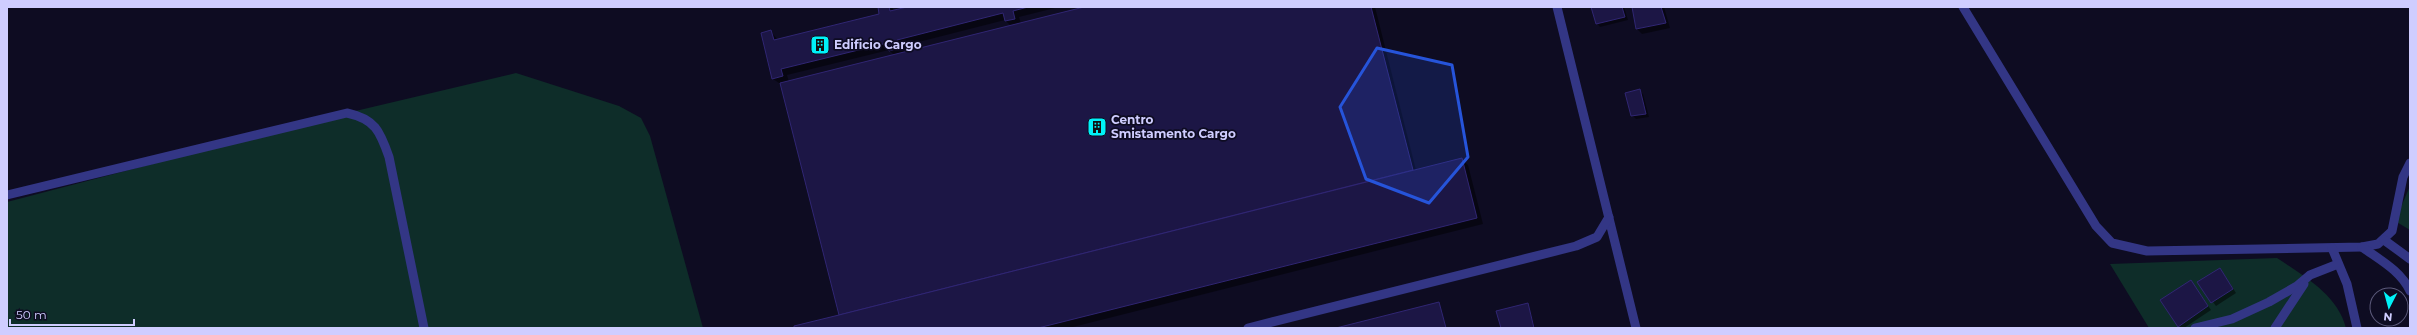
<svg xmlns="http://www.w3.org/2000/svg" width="2417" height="335" viewBox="0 0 2417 335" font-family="Montserrat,sans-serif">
  <rect width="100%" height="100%" fill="#0e0c22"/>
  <g fill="#0e2d29">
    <polygon points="516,73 619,106 641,118 650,136 703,328 7,328 7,202 347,113"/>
    <polygon points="2410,186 2410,230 2395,221"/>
    <path d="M2277,258C2304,276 2338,295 2346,328H2149L2110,264Z"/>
  </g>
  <g fill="#0007" fill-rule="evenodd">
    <path d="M879,7H892L894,11L911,7H1059L1019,17L1021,24L1088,7H1375L1416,170L1461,159L1468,165L1483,224L1069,328H795L841,315L782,85L773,79L762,34L771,32L778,40L881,14ZM1005,20L1011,26L905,53L903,46ZM889,50L895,56L789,82L787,75Z"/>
    <polygon points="1592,7 1624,7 1628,20 1600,27 1597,23"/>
    <polygon points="1633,7 1664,7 1670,28 1642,34 1637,29"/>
    <polygon points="1639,91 1643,94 1649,117 1636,119 1632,115"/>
    <polygon points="2220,269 2236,293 2216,306 2199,283"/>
    <polygon points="2191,281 2211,310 2184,328 2181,328 2178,326"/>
    <polygon points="1439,303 1446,328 1340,328"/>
    <polygon points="1528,304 1535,328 1502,328"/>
  </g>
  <g fill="#1c1645" stroke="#302673">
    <polygon points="878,7 889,7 890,11 907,7 1028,7 1013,11 1015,19 1005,21 1003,13 897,40 899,48 889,51 887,43 781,69 783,76 772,79 761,33 771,30 774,40 879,14"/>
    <polygon points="1084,7 1371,7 1413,170 839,315 780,83"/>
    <polygon points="1591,7 1622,7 1625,17 1596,24"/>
    <polygon points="1632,7 1661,7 1666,23 1636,29"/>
    <polygon points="1640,89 1646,114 1631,116 1625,93"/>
    <polygon points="1462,158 1477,218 1038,328 794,328 794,326 839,315"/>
    <polygon points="2220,268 2233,289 2211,303 2197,282"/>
    <polygon points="2191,280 2208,306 2178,327 2160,300"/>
    <polygon points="1439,302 1446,328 1336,328"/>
    <polygon points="1528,303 1534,328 1501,328 1496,311"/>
  </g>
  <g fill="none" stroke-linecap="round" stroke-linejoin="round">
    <g stroke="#333685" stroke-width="9">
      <polyline points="1557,7 1636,328"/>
      <polyline points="1963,7 2096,226 2112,243 2147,251 2362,247 2378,244 2392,231 2403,177 2410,163"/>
      <path d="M7,195L347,113C375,119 380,131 389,157L424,328"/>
      <polyline points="2384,240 2410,259"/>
      <path d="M2362,247C2380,260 2401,271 2410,291"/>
      <polyline points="2332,248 2347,284 2357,328"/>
      <polyline points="1248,328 1576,246 1597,237 1609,217"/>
      <polyline points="2195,328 2232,319 2269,302 2297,286 2310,275 2338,264"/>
      <polyline points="2275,328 2304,284"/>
    </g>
  </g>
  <path fill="#2654da" fill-opacity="0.2" stroke="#2654da" stroke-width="3" stroke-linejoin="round" d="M1377,48L1452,65L1468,157L1429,203L1366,179L1340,107Z"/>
  <defs>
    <g id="building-square" transform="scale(1)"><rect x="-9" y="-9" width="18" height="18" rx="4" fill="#00f2f8" stroke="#0e0c22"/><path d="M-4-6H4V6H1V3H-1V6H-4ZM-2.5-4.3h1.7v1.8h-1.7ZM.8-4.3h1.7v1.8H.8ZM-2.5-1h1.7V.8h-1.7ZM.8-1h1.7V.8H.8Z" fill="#111"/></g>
  </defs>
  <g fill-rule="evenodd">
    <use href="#building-square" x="820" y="45"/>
    <use href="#building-square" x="1097" y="127"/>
  </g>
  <g text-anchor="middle" stroke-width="3.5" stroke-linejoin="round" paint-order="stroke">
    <g font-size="12" font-weight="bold" fill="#cfcdff" stroke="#0e0c22" text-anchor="start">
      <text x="834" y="49">Edificio Cargo</text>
      <text x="1111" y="124">Centro<tspan x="1111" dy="14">Smistamento Cargo</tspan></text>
    </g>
  </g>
  <rect width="2417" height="335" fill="none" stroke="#cfcdff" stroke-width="16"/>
  <g transform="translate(2389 307) rotate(186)"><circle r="19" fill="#0e0c22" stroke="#5b597a"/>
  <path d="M0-3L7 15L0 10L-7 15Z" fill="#00f2f8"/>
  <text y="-6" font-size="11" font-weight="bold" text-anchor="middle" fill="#cfcdff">N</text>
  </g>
  <path d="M10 319v6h124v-6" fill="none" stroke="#cfcdff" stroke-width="2"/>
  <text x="16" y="319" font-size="12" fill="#cfcdff" stroke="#0e0c22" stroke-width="3" paint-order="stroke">50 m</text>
</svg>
